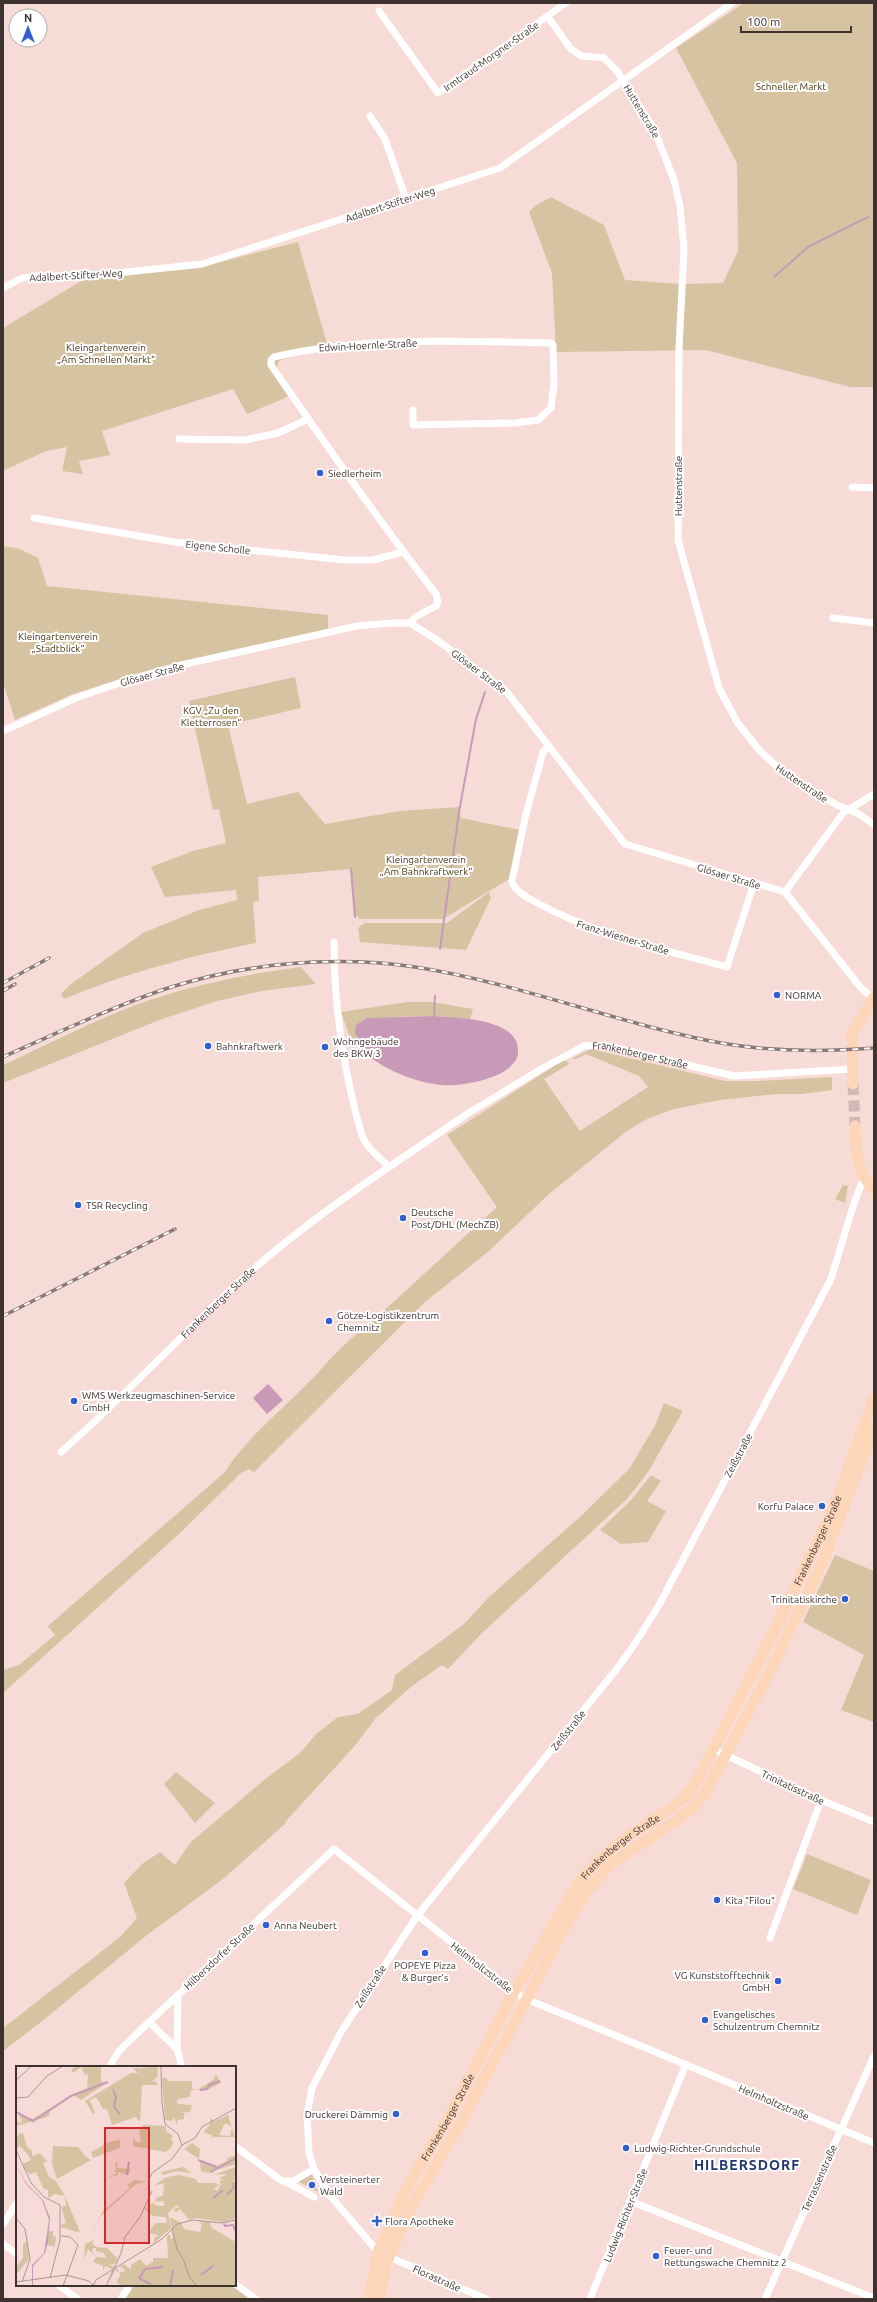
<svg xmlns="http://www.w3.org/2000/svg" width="877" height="2302" viewBox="0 0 877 2302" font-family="Ubuntu,sans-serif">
  <rect width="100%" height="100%" fill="#f7dbd6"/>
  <g fill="#d6c3a2">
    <polygon points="744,3 874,3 874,387 850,387 706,350 556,352 552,273 529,212 536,205 551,197 604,225 625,280 681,284 723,283 738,251 737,163 676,48"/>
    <polygon points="298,242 327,344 279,361 277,366 292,395 247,414 233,389 102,431 110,455 79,461 83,474 62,471 67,447 46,451 3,471 3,328 83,280 197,268"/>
    <polygon points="3,546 20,549 38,558 47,586 328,615 328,629 133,675 73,694 15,720 3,682"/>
    <path d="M295,677L301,708L228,725L247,804L298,792L325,824L400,811L459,807L461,818L520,830L511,878L443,919H359L358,916L355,917L351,869L258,877L259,901L253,902L256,943C190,956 126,973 64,999L61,994L71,984L143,933L199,910L237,900L236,890L165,897L151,867L193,851L226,843L219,809L213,810L189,701Z"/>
    <polygon points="489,892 491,898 466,950 360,942 358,928 365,923 447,923"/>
    <path d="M301,967L316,984L262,991L217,1001L162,1019L3,1083V1065C53,1042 110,1012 162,996C207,982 254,973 301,967Z"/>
    <polygon points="407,1002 433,1002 473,1009 470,1019 434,1016 389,1017 352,1043 341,1012"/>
    <path d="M591,1049L725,1081H758L832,1077V1090L802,1094H777L720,1100L674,1109L649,1118L628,1130L549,1194L489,1251L425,1302L254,1472L249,1469L241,1473L180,1533L3,1693V1670L19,1665L55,1635L48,1626L225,1472C246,1438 281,1411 309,1382C327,1364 342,1343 364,1329L497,1207L447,1135L562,1061H567L569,1064L544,1079L580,1131L648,1087L639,1076L586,1054L574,1060L573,1058Z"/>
    <polygon points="843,1185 848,1186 845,1203 835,1199"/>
    <polygon points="664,1403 683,1411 648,1472 628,1498 481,1634 448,1669 442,1665 412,1686 376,1718 353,1748 285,1822 286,1823 223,1879 147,1935 41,2022 3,2051 3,2028 120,1937 137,1918 124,1883 142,1864 160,1852 175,1865 190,1843 264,1780 301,1752 317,1733 338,1717 358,1714 392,1690 395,1675 464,1624 490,1596 580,1517 629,1469 655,1426"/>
    <polygon points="651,1475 661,1481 647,1501 666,1511 648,1542 621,1544 600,1530 632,1499"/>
    <polygon points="835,1555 874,1571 874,1722 841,1710 864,1655 803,1622"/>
    <polygon points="176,1772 215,1803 195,1823 164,1784"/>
    <polygon points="807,1854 871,1880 857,1915 793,1889"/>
    <polygon points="311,2172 318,2192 298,2181"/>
    <polygon points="132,2285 232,2285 248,2296 246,2299 123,2299"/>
  </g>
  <g fill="#c99ab8">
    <path d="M434,1016C457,1018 486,1018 506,1030C513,1035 518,1041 518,1050C520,1077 462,1087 442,1085C411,1082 374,1066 354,1042L358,1038L355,1033L356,1025L367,1018Z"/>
    <polygon points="268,1384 283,1400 267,1414 253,1398"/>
  </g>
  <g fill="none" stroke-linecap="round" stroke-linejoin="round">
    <g stroke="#c99ab8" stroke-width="2">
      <polyline points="774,277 808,247 868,217"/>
      <polyline points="351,869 355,917"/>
      <polyline points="440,949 459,812 476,719 485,692"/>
      <polyline points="434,1016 435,996"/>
    </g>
    <polyline stroke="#d2b9b5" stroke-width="11" stroke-dasharray="11 5.5" stroke-linecap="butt" points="853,1084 855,1126"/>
    <g stroke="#fff" stroke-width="7">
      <polyline points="379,11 438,93 566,3"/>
      <polyline points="548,17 570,48 581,56 604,58 617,71 654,129 674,180 680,206 684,249 679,348 678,540 719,688 737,722 760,751 774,764 800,784 837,805 859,814 874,825"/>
      <polyline points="370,116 385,139 406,199"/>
      <polyline points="3,288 22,278 37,276 97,275 202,264 500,168 732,3"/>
      <polyline points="179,439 245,440 278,433 308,419"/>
      <polyline points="852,487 874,488"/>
      <polyline points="34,518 174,542 344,560 373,560 403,552"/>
      <polyline points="833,618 874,623"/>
      <path d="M410,623L415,617L436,606L438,602L436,594C378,520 324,442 271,365V360L274,357C364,336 458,341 551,343L553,345L554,384L551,408L538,420L515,423L413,425V410"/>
      <polyline points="3,731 76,698 131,679 181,665 357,626 391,623 410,623 437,640 506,691 625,844 785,892 861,988 873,998"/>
      <path d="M549,746L543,752L525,818L512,881C513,891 530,899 539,904C599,936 662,949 727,967L754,883"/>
      <polyline points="785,892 843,813 874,794"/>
      <path id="s1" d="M334,942C334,993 340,1043 351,1093C355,1108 358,1126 364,1140C369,1150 381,1159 389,1167L467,1114L543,1068L584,1046L604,1045L734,1076L853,1069"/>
      <path id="s2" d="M61,1452C123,1398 179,1337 240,1281C286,1239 337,1202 389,1167"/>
      <polyline points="713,1749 821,1800 874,1822"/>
      <polyline points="770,1938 821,1800"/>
      <polyline points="149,2022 177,2049 178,1995"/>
      <polyline points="177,2049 182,2067"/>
      <polyline points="653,2051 874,2143"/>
      <polyline points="109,2067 119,2051 149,2022 334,1849 514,1992 526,1999 651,2050"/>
      <polyline points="235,2146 282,2181 293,2181 314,2169"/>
      <polyline points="286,2182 314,2197"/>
      <polyline points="630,2201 874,2298"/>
      <polyline points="3,2224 17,2203"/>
      <polyline points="3,2244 17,2254"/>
      <path d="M378,2252L328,2193L314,2169L309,2153L307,2115L312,2088L341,2032L417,1916L616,1670L634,1645L659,1605L830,1281C842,1247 849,1211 864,1178"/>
      <polyline points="389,2257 486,2299"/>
      <polyline points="235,2284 256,2299"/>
      <polyline points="59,2285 77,2299"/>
      <polyline points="121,2299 130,2285"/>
      <polyline points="590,2299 686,2064"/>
      <polyline points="765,2299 874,2056"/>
    </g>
    <g stroke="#fdd5b8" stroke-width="11">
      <polyline points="853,1084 852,1033 874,997"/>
      <path d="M855,1126C856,1151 856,1171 874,1190"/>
      <path id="s3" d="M369,2299L378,2252L407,2187L447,2120L514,1992L577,1885C593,1863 613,1846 636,1831C658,1816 679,1807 695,1784L774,1631L833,1509L874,1399"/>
      <polyline points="380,2299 385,2266 412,2206 464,2117 565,1927 586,1892 611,1864 679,1819 692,1809 704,1795 763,1685 823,1561 874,1429"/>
    </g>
    <g stroke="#8b7976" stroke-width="3.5">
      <g id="rail">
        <polyline points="3,983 49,958"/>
        <polyline points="3,991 15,984"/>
        <path d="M3,1057C57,1033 110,1008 165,989C245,963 332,955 415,967C519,983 618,1024 721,1043C772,1052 823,1052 874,1048"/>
        <polyline points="3,1316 175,1229"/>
      </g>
    </g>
    <use href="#rail" stroke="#fff" stroke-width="2" stroke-dasharray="6" stroke-linecap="butt"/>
  </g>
  <g fill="#315fcf" stroke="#fff" stroke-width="1.5">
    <circle cx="320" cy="473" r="4"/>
    <circle cx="777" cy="995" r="4"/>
    <circle cx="208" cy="1046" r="4"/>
    <circle cx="325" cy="1047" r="4"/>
    <circle cx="78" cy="1205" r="4"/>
    <circle cx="403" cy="1218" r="4"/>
    <circle cx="329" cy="1321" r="4"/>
    <circle cx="74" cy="1401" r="4"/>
    <circle cx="822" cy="1506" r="4"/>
    <circle cx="845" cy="1599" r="4"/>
    <circle cx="717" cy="1900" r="4"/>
    <circle cx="266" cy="1925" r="4"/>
    <circle cx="425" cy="1953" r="4"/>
    <circle cx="778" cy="1981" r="4"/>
    <circle cx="705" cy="2020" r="4"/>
    <circle cx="396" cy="2114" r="4"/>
    <circle cx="626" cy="2148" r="4"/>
    <circle cx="312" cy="2185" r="4"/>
    <path d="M375 2215h4v4h4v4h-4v4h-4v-4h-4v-4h4z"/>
    <circle cx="656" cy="2256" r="4"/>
  </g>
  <g text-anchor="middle" stroke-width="4" stroke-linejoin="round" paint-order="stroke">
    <g font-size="10" fill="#3d3230" stroke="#fff">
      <text transform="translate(491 56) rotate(-35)" y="4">Irmtraud-Morgner-Straße</text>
      <text transform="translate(642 111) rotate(59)" y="4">Huttenstraße</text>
      <text transform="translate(390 204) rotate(-18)" y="4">Adalbert-Stifter-Weg</text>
      <text transform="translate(76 275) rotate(-3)" y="4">Adalbert-Stifter-Weg</text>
      <text transform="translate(368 345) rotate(-3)" y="4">Edwin-Hoernle-Straße</text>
      <text transform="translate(678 486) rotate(-90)" y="4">Huttenstraße</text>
      <text transform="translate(218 547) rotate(6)" y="4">Eigene Scholle</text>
      <text transform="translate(479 671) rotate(37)" y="4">Glösaer Straße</text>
      <text transform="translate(152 674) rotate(-15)" y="4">Glösaer Straße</text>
      <text transform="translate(802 783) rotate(34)" y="4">Huttenstraße</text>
      <text transform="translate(729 876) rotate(17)" y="4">Glösaer Straße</text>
      <text transform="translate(623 937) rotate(17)" y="4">Franz-Wiesner-Straße</text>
      <text dy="4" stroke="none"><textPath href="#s1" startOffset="525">Frankenberger Straße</textPath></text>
      <text dy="4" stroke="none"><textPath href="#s2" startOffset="217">Frankenberger Straße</textPath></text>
      <text transform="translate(738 1455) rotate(-62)" y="4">Zeißstraße</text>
      <text dy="4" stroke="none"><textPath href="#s3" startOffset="895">Frankenberger Straße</textPath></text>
      <text transform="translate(568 1730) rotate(-51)" y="4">Zeißstraße</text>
      <text transform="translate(793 1787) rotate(25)" y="4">Trinitatisstraße</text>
      <text dy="4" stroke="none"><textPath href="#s3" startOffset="524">Frankenberger Straße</textPath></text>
      <text transform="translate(219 1956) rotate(-43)" y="4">Hilbersdorfer Straße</text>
      <text transform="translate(482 1967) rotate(38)" y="4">Helmholtzstraße</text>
      <text transform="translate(370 1986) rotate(-57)" y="4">Zeißstraße</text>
      <text transform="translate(774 2102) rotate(23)" y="4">Helmholtzstraße</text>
      <text dy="4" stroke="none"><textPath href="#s3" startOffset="200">Frankenberger Straße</textPath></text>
      <text transform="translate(819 2178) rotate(-66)" y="4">Terrassenstraße</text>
      <text transform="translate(625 2215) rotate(-68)" y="4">Ludwig-Richter-Straße</text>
      <text transform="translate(437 2278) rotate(24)" y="4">Florastraße</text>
    </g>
    <g font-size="10" fill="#4a3813" stroke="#fff">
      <text x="791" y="90">Schneller Markt</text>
      <text x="106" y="351">Kleingartenverein<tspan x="106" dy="12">„Am Schnellen Markt“</tspan></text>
      <text x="58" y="640">Kleingartenverein<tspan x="58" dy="12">„Stadtblick“</tspan></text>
      <text x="211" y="714">KGV „Zu den<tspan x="211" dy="12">Kletterrosen“</tspan></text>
      <text x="426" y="863">Kleingartenverein<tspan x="426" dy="12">„Am Bahnkraftwerk“</tspan></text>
    </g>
    <g font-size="10" fill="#3d3230" stroke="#fff" text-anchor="start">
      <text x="328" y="477">Siedlerheim</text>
      <text x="785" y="999">NORMA</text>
      <text x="333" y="1045">Wohngebäude<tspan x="333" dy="12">des BKW 3</tspan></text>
      <text x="216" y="1050">Bahnkraftwerk</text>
      <text x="86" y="1209">TSR Recycling</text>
      <text x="411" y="1216">Deutsche<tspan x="411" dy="12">Post/DHL (MechZB)</tspan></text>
      <text x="337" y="1319">Götze-Logistikzentrum<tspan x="337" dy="12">Chemnitz</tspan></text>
      <text x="82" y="1399">WMS Werkzeugmaschinen-Service<tspan x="82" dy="12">GmbH</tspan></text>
      <text x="814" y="1510" text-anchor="end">Korfu Palace</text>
      <text x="837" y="1603" text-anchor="end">Trinitatiskirche</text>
      <text x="725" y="1904">Kita "Filou"</text>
      <text x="274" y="1929">Anna Neubert</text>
      <text x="425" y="1969" text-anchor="middle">POPEYE Pizza<tspan x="425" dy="12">&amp; Burger's</tspan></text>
      <text x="770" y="1979" text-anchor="end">VG Kunststofftechnik<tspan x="770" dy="12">GmbH</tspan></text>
      <text x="713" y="2018">Evangelisches<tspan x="713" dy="12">Schulzentrum Chemnitz</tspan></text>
      <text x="388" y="2118" text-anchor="end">Druckerei Dämmig</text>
      <text x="634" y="2152">Ludwig-Richter-Grundschule</text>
      <text x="320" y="2183">Versteinerter<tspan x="320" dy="12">Wald</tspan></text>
      <text x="385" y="2225">Flora Apotheke</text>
      <text x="664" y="2254">Feuer- und<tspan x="664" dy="12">Rettungswache Chemnitz 2</tspan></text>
    </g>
    <g font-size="14" font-weight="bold" letter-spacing="1" fill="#20386f" stroke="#fff">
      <text x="747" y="2170">HILBERSDORF</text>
    </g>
  </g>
  <g transform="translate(16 2066)">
    <rect width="220" height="220" fill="#f7dbd6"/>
    <path d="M60,0H85V15L89,18L65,34L57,29L71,22L72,8L69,9L65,1L57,7L55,4ZM142,0L141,11L137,15L141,16V19H126L124,56L120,51L96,59L91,43H87L80,31L74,34L79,47L77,48L69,35L115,7H122L117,2H124L125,7V2ZM200,8L205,17L191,24H175L174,31L161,33L162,38L176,39L174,46L163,47H168V53L162,54L161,59L158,51L156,55L149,54L146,13L149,11L153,15H176V23L181,24L197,14ZM33,43L34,49L28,52L0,60V55L5,57L6,54L2,49L17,53ZM212,49L219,71H197L196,74V69L187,66L193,60L195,51L197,56ZM209,57L216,61L214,70L203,69ZM126,59L150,60V65L157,70L155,74L158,76L154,83L149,86L117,80V72L120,76H125L123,64L127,61ZM4,67H7L11,81L16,85V90L24,87L31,95L27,97L33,111L39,114L48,128L64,166L60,165L64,167L45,161L46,158L50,157L45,141L50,140L49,130L39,128L32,132V124L27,122L20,106L14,108L10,105L7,98L15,94L13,90L4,80L0,83V72ZM104,74V82L77,92L75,86L93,76ZM176,77L184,83L183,93L168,83ZM37,80L62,81L69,90L75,94L41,113L36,98ZM220,89V98L197,105V107L185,106L184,95L201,100L211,95V92ZM104,96L101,98L102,102L115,103L112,109L102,106V109L92,112L101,107L97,105L100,104L99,97ZM167,101L176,107L160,105L147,109L145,106ZM220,101L218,116L220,117V153L207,156L179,152L173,154L163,141L164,144L159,146L158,143L163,141L161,139L152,147L155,162L137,178L139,171L144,170L134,167V165L139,157H150L151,155L150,151L136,150L129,143L136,137L142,140H149L147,135L139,136L140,132L147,130L148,117L137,120L151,111L163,109L180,113L182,117H200L203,119L198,123L201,125L205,118L203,115L208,114L203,112L212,108L197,109ZM119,114L131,116L120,118L85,150L73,172L87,145L114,122L111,119ZM154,151L165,157L168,163L184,166L186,158L182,155L193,156L196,162L220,176V220H106L100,216L105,208L99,204L94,215L100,217L94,216L96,206L101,202L103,206H108L109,203L104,201L107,198L115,203V199L124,193L130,200L137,196V192H152L151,170L154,168L155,174L157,171ZM33,165H37V170L40,171L39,181L31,179ZM78,174L76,177L80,181L91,182L102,193L98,198L92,199L98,200L96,203L89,200L87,205V200L77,196L80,191L90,192L88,187L80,185V182H77L76,185L79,190L72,183L68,193L69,178ZM11,176L13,193L0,209V201L7,192V177Z" fill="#d6c3a2" fill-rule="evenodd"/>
    <path d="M0,99L11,118L27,134L34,152L32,176L29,187L17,200V220H14L16,219V199L28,187L33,154L26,134L10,118Z" fill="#c99ab8"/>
    <path fill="none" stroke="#c99ab8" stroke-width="2" d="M97,23L100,31L98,41L104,48M184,24L191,23L193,19L204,15M0,46L17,55L55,30L92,16M182,94L201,101M195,106L220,92M111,109L113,96M211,129L218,121L217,117M197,132L207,124M208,158L209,160L217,159L219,165M185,209L198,199M123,213L129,203L147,201M124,213L135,218M154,220L157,204"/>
    <path fill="none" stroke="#ad9794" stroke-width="1" d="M145,0L146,37L149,58L162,68L166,79M0,14L16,0M0,32L12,31L31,10L47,0M0,84L15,117L28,131L44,139V174L34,212M132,116L136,107L156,93L166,79L179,72L186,61L220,42M0,152L9,163L14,193L6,216M156,163L161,183L168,195L173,210L181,220M45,170L54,171L62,179L47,220M0,216L50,209L73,215L78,220M77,220L80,214L146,173L161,158L177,154L206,157L220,154M90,220L105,187L109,171L124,151L136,125"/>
    <path fill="#d62828" fill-opacity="0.15" stroke="#d62828" stroke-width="2" d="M89,62H133V177H89Z"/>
    <rect width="220" height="220" fill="none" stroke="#3d3230" stroke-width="2"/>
  </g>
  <rect width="877" height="2302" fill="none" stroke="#3d3230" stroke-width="8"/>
  <g transform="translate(28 28)"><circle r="19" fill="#ffffff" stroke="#b1adac"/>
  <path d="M0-3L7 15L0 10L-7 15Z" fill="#315fcf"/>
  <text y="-6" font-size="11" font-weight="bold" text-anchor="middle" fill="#3d3230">N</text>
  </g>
  <path d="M741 26v6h110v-6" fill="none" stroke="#3d3230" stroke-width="2"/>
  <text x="747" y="26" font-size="12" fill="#3d3230" stroke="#ffffff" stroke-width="3" paint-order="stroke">100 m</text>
</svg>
